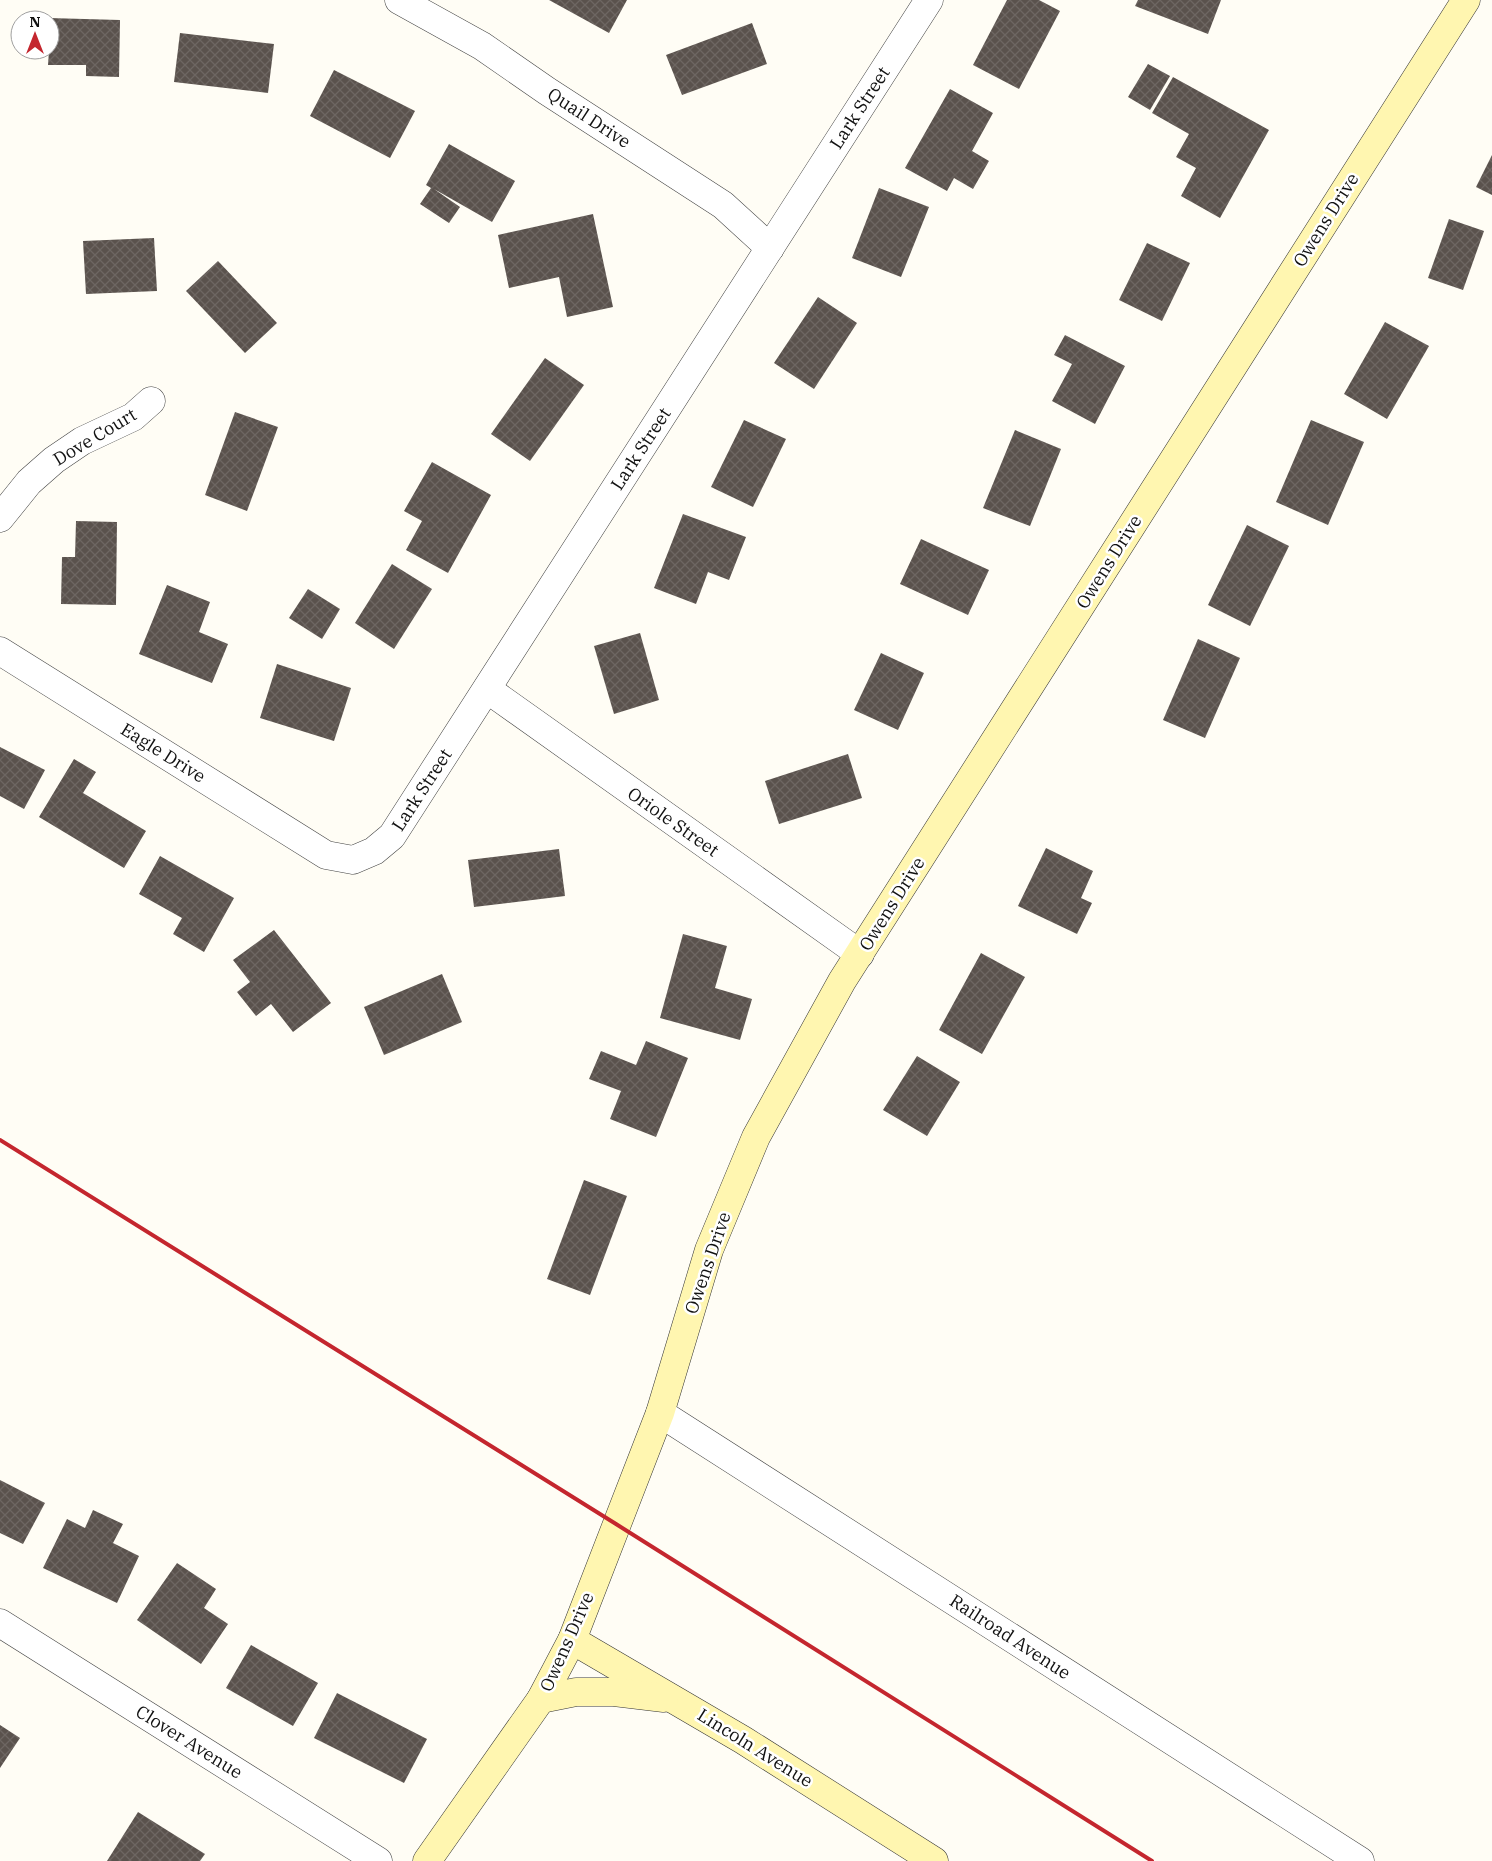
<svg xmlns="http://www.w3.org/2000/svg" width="1492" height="1861" viewBox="0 0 1492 1861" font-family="'IBM Plex Serif',serif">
  <defs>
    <pattern id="building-cross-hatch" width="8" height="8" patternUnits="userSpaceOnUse" patternTransform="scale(1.25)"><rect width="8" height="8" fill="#5a524d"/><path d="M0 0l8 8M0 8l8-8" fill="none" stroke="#6d6662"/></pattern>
  </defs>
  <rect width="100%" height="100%" fill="#fffdf5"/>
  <g fill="url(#building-cross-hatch)">
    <polygon points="549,0 627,0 609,33"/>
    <polygon points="1007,0 1039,0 1060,11 1019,89 973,65"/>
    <polygon points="1138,0 1221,0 1208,34 1135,6"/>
    <polygon points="49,18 120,20 119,77 86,76 86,65 48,65 49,50 50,50"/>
    <polygon points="752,23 767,64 682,95 666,55"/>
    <polygon points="180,33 274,44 268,93 174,82"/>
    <polygon points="1148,64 1170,76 1150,110 1128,97"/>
    <polygon points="334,70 415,111 390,158 310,116"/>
    <polygon points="1173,77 1269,130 1220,218 1181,196 1196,168 1176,157 1189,134 1152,113"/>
    <polygon points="950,89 993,113 972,151 989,161 973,189 954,178 947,191 905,168"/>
    <polygon points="449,144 515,181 492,222 434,189 460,207 449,223 420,204 431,188 426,185"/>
    <polygon points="1492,155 1492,195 1476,187"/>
    <polygon points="879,188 929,207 901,277 852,258"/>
    <polygon points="593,214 613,307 567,317 559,277 509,288 498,235"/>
    <polygon points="1449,219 1484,231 1463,290 1428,278"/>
    <polygon points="154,238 157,291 86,294 83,241"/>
    <polygon points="1147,243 1190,263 1162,321 1119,300"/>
    <polygon points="218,261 277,323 245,353 186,291"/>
    <polygon points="818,297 857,323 814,389 774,363"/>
    <polygon points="1385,322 1429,346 1387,419 1344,394"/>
    <polygon points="1065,335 1125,366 1095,424 1052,401 1072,364 1054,355"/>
    <polygon points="545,358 584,385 530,461 491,434"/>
    <polygon points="235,412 278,427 247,511 205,495"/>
    <polygon points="744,420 786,439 753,507 711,487"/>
    <polygon points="1311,420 1364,442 1328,525 1276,502"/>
    <polygon points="1015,430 1061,449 1030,526 983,508"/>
    <polygon points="432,462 491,495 448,573 406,550 422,521 404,511"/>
    <polygon points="683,514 746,537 729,580 708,572 696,604 654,588"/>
    <polygon points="76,521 117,522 116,605 61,604 62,557 75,557"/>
    <polygon points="1247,525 1289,546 1250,626 1208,605"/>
    <polygon points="921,539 989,570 968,615 900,584"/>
    <polygon points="392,564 432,589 394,649 355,623"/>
    <polygon points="167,585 210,602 199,632 228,644 212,683 139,654"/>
    <polygon points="308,589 340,609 322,639 289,618"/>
    <polygon points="640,633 659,700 614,714 594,646"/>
    <polygon points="1198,639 1240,658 1205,738 1163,720"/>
    <polygon points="881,653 924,673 898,730 854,710"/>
    <polygon points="277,664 351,688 334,741 260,718"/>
    <polygon points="0,747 45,770 24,809 0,796"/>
    <polygon points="848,754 862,798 779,824 765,781"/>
    <polygon points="74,759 96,772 83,793 146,831 124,868 39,817"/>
    <polygon points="1046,848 1093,871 1081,898 1092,903 1077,934 1018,906"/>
    <polygon points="559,849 565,896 474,907 468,860"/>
    <polygon points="160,856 234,898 204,952 173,934 182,918 139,894"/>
    <polygon points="274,930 331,1003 293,1032 271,1004 256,1016 237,992 250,982 233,960"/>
    <polygon points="683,934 727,946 715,988 752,999 740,1040 660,1018"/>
    <polygon points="981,953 1025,977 982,1054 939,1030"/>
    <polygon points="442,974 462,1022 384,1055 364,1007"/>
    <polygon points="646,1041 688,1058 656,1137 610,1119 621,1091 589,1079 601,1051 636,1065"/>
    <polygon points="917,1056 960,1082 927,1136 883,1110"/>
    <polygon points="584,1180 627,1196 590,1295 547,1279"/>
    <polygon points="0,1480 45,1503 23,1544 0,1533"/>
    <polygon points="93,1510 123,1524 113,1543 139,1556 117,1603 43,1568 67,1519 85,1528"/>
    <polygon points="177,1563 216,1589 204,1608 228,1624 201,1664 137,1620"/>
    <polygon points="251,1645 318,1683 293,1726 226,1688"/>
    <polygon points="337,1693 427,1739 404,1783 314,1738"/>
    <polygon points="0,1725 20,1738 0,1768"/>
    <polygon points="138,1812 205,1854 200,1861 107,1861"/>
  </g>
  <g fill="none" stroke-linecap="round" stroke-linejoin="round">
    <g stroke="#444" stroke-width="29">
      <g id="street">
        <polyline points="399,0 482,46 547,91 723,205 770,248"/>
        <polyline points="0,518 29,482 54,460 82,441 133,417 151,401"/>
        <polyline points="0,651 326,855 353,860 374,851 392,836 929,0"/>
        <polyline points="487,689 860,954"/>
        <polyline points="660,1413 1360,1861"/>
        <polyline points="0,1623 378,1861"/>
      </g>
    </g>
    <g stroke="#333" stroke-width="29">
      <g id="secondary">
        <polyline points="572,1640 743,1740 934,1861"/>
        <polyline points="541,1699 576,1692 614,1692 664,1698"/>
        <polyline points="427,1861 541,1699 572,1640 660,1413 709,1250 756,1137 842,981 1466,0"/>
      </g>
    </g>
    <use href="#street" stroke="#fff" stroke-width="28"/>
    <use href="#secondary" stroke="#fff6b0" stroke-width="28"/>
    <polyline stroke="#c4262e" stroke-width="4" points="0,1140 616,1524 1152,1861"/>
  </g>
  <g text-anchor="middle" stroke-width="5" stroke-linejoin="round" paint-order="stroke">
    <g font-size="18" fill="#111" stroke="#fff">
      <text transform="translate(860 108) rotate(-57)" y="6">Lark Street</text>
      <text transform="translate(589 118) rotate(33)" y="6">Quail Drive</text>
      <text transform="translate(1326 220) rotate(-58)" y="6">Owens Drive</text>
      <text transform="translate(95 437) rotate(-31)" y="6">Dove Court</text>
      <text transform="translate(641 449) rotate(-57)" y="6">Lark Street</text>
      <text transform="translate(1109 562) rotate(-58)" y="6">Owens Drive</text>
      <text transform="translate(163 753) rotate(32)" y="6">Eagle Drive</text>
      <text transform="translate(422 790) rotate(-57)" y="6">Lark Street</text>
      <text transform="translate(673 822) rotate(35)" y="6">Oriole Street</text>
      <text transform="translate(892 904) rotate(-58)" y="6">Owens Drive</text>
      <text transform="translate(708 1263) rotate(-71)" y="6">Owens Drive</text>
      <text transform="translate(1010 1637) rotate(33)" y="6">Railroad Avenue</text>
      <text transform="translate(567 1642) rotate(-66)" y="6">Owens Drive</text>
      <text transform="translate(189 1742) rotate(32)" y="6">Clover Avenue</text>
      <text transform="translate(755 1748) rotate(32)" y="6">Lincoln Avenue</text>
    </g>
  </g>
  <g transform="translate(35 35)"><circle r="24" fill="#ffffff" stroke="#a0a0a0"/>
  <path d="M0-4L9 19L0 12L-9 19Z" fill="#c4262e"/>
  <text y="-8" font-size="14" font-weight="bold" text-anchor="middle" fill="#111111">N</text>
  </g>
</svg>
